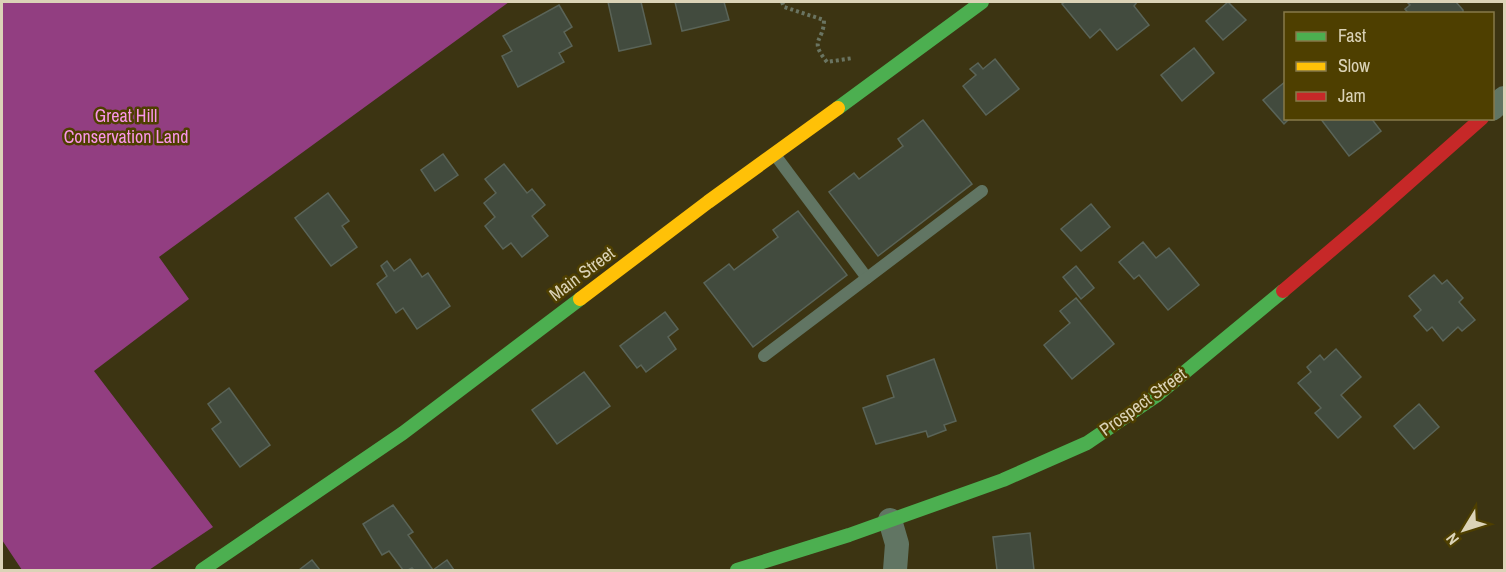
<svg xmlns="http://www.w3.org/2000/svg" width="1506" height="572" viewBox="0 0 1506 572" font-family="'Archivo Narrow',sans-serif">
  <rect width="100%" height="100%" fill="#3c3412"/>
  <polygon fill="#923e81" points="2,2 509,2 159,257 189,299 94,371 213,527 149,570 22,570 2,540"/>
  <g fill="#424b3e" stroke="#5a6458" stroke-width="1.5">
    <polygon points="608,2 641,2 651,44 619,51"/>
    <polygon points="675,2 724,2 729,20 682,31"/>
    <polygon points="1065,2 1137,2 1134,6 1149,25 1117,50 1100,29 1090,38 1062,4"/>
    <polygon points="1228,2 1246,20 1223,40 1206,21"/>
    <polygon points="1407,2 1456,2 1463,10 1463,14 1409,14 1405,9 1410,5"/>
    <polygon points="559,5 572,27 564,32 572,46 559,53 564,62 518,87 502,56 512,51 503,36"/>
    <polygon points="1194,48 1214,73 1182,101 1161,75"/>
    <polygon points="995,59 1019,89 986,115 963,86 976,75 970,69 978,63 983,69"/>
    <polygon points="1286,81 1286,118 1290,118 1284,124 1263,100"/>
    <polygon points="1320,118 1371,118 1381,131 1349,156"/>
    <polygon points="923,120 972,184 878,256 829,192 854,173 859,179 903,146 898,139"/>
    <polygon points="443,154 458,175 435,191 421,170"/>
    <polygon points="504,164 527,193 532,189 545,205 532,216 548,236 522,257 511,243 503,249 485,226 495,217 484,203 496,193 485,179"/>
    <polygon points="328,193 349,221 342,226 357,247 331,266 295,218"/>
    <polygon points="1091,204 1110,227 1081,251 1061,229"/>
    <polygon points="798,211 847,275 753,347 704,283 729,264 734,270 778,237 773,230"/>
    <polygon points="1143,242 1156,258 1169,248 1199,285 1168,310 1139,275 1134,279 1119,262"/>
    <polygon points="410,259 422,277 428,273 450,306 417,329 403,308 396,313 377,284 387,276 381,266 387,261 394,271"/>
    <polygon points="1076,266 1094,288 1081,299 1063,277"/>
    <polygon points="1434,275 1442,284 1447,280 1463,298 1459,302 1475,320 1462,331 1458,327 1443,341 1432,327 1427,331 1414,316 1421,310 1409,296"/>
    <polygon points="1076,298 1114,344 1072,379 1044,345 1070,323 1060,311"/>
    <polygon points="665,312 678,329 668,337 676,349 646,372 641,365 637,368 620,346"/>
    <polygon points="1336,349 1361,377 1341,395 1361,417 1338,438 1315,413 1321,408 1298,383 1311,372 1307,367 1320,355 1324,360"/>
    <polygon points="934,359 956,421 944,425 946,430 928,437 926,431 876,444 863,408 894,397 887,376"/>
    <polygon points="584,372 610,406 557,444 532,410"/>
    <polygon points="229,388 270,445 240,467 212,429 221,422 208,404"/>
    <polygon points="1419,404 1439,427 1414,449 1394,426"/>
    <polygon points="393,505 413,532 408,535 433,570 447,560 454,570 414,570 412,568 408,570 403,570 389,551 382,555 363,524"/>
    <polygon points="1030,533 1034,570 997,570 993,537"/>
    <polygon points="312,560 320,570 299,570"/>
  </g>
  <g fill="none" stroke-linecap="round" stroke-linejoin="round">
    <path stroke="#6a7461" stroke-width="4" stroke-dasharray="3 3" stroke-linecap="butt" d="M782,2L784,7L824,20C824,42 808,39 827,62L853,58"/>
    <g stroke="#617563" stroke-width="12">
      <polyline points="775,155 867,278"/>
      <polyline points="764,356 982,191"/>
    </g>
    <g stroke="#617563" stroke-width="24">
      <polyline points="1492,109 1504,98"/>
      <polyline points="890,520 897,544 895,570"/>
    </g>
    <g stroke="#4caf50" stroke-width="14">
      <polyline points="838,108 982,2"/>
      <polyline points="202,570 403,433 580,299"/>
      <polyline points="737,570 849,535 1003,480 1087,443 1156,396 1283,291"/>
    </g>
    <polyline stroke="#ffc107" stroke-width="14" points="580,299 708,202 838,108"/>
    <polyline stroke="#c62828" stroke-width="14" points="1283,291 1369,218 1482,118"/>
  </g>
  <g text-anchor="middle" stroke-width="5" stroke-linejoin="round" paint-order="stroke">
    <g font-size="18" fill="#fa96e8" stroke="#4e3f00">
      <text x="126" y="122">Great Hill<tspan x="126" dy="21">Conservation Land</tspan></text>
    </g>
    <g font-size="18" fill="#dbd3b7" stroke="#4e3f00">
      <text transform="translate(582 274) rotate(-37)" y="6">Main Street</text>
      <text transform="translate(1143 402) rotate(-36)" y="6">Prospect Street</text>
    </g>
  </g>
  <rect width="1506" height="572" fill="none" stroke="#dbd3b7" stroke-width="6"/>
  <rect x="1284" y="12" width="210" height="108" fill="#4e3f00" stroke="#867a49" stroke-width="1.5"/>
  <rect x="1296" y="32" width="30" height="9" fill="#4caf50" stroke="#867a49" stroke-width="1.5"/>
  <text x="1338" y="42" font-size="18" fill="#dbd3b7">Fast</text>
  <rect x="1296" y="62" width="30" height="9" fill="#ffc107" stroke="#867a49" stroke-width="1.5"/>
  <text x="1338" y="72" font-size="18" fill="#dbd3b7">Slow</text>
  <rect x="1296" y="92" width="30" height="9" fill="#c62828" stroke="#867a49" stroke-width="1.5"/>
  <text x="1338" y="102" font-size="18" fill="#dbd3b7">Jam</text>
  <g transform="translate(1464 530) rotate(232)" stroke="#4e3f00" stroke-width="4.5" paint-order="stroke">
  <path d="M0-4.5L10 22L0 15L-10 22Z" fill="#dbd3b7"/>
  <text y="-9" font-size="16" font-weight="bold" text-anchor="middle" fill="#dbd3b7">N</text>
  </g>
</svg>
